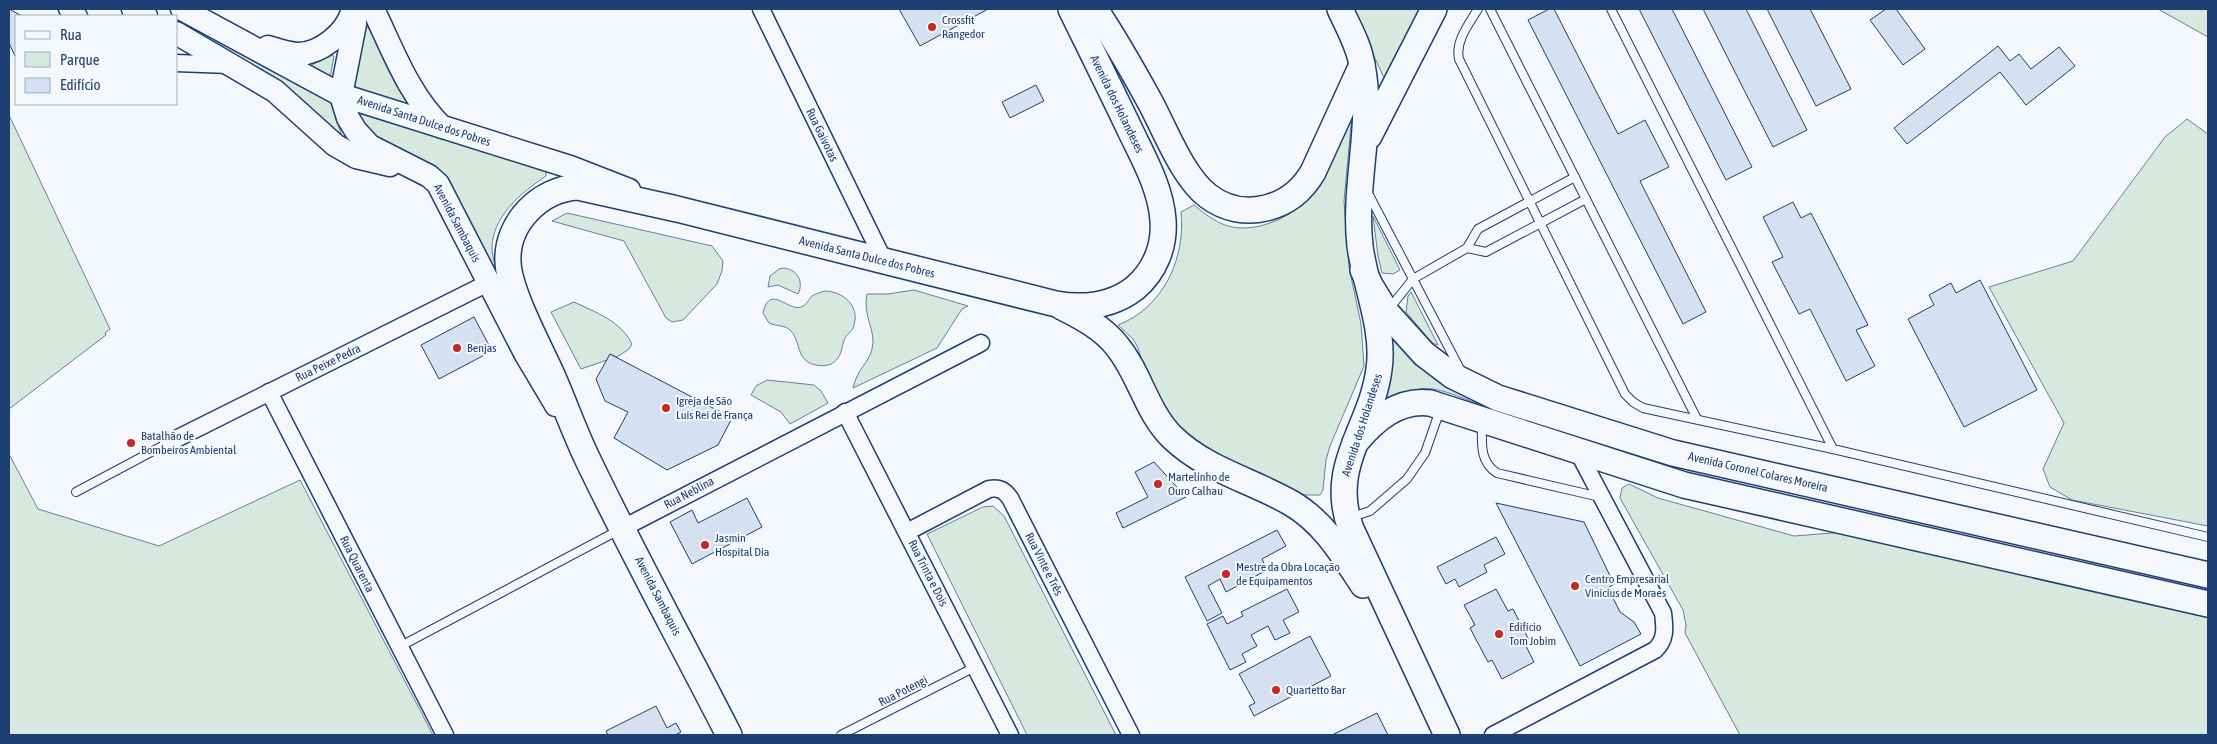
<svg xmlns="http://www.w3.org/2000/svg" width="2217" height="744" viewBox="0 0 2217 744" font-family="'Asap Condensed',sans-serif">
  <rect width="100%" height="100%" fill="#f4f7fb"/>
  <g fill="#d7e8df" stroke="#687fa3">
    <polygon points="1352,9 1423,9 1385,80"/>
    <polygon points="2158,9 2208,9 2208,37"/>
    <polygon points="185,23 330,101 342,136 329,128 285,85 188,29"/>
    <polygon points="366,25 378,41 408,105 351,87 365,26"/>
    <polygon points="328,55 334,56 330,78 309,67"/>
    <path d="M358,113L546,170V176C522,192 491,217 492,250C493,259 496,268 498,277L447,180L371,135Z"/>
    <polygon points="9,115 110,329 105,333 106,335 9,409"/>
    <path d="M1352,115L1344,201L1349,267L1361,324L1364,366L1330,446L1326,460L1323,490L1320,495H1305L1291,490L1189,443L1150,386L1138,348L1133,339L1118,325C1163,308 1186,258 1181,212L1194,205C1217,224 1231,232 1260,226C1315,213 1332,161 1352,115Z"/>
    <polygon points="2187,119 2208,134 2208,526 2072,500 2050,487 2043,469 2064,423 1989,287 2073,261 2165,137"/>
    <polygon points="567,213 712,246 723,261 722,271 717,284 683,320 672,322 666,318 624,241 552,221"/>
    <polygon points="1373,216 1400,270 1393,274 1382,273 1378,256"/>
    <path d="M784,268C798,270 804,282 798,294L778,285L768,287L770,276L779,269Z"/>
    <path d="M914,290L968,306L962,309L937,348L853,388C857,369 869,363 872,349C877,331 862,316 867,294H888Z"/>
    <path d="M824,291C842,291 860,305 854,325C853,331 848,333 845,338C841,346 843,358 831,364C826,366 821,366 816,365C795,361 802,342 790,330C785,325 775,326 769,323L763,313C769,283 789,312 801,307C807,305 808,300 812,296C815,294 820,293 824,291Z"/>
    <polygon points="1411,292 1438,345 1432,343 1406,312 1408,296"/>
    <path d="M574,302C595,312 621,321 632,344L629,349L617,357L610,354L607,360L581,369L551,312Z"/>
    <path d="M1390,336L1476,399L1479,404C1437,389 1426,379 1384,403L1382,401L1392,369Z"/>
    <polygon points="767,380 814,385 821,391 828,403 790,424 781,412 751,395 756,386"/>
    <polygon points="9,454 38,509 159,546 300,480 433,735 9,735"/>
    <polygon points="1629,484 1658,498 1794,536 1845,532 2208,616 2208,735 1740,735 1685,633 1686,625 1683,610 1620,498 1622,488"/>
    <polygon points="993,506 1004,516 1116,735 1027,735 927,534 983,507"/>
  </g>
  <g fill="#d5e0f0" stroke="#1d3f73">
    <polygon points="9,9 22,16 16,16 16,58 9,43"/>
    <polygon points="899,9 988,9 920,46"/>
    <polygon points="1549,9 1554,9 1618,134 1645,120 1669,167 1640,181 1706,312 1683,324 1528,20"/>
    <polygon points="1639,9 1672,9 1752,167 1726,180"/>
    <polygon points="1703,9 1746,9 1807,130 1773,147"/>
    <polygon points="1767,9 1810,9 1851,89 1816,106"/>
    <polygon points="1886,9 1896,9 1925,49 1903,65 1870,20"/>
    <polygon points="1998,46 2010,61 2019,54 2031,69 2059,47 2075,66 2026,105 2000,72 1907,144 1894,128"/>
    <polygon points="1036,85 1044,101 1010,118 1002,102"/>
    <polygon points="1793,202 1801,218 1811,213 1868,325 1856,330 1875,366 1846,381 1810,309 1799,314 1772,262 1783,257 1763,217"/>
    <polygon points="1980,280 2037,390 1964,427 1908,319 1934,305 1929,295 1951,283 1956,293"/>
    <polygon points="474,317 492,351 439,379 421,345"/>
    <polygon points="610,354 732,418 718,445 667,470 614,438 628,412 605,401 596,379"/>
    <polygon points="1154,462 1186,497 1123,528 1116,513 1148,497 1135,472"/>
    <polygon points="747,498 762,527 692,564 670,522 692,510 698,523"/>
    <polygon points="1496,503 1584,522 1614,584 1608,588 1620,612 1634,622 1641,634 1580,666"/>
    <polygon points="1277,530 1286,546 1262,559 1267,570 1226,592 1220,579 1208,586 1222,613 1207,621 1185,577"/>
    <polygon points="1496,537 1505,554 1484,565 1487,572 1459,587 1455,579 1446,584 1437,567"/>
    <polygon points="1287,589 1299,612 1283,620 1290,633 1275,640 1268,626 1251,635 1257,646 1242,654 1246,662 1230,670 1207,624 1223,616 1227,624 1243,616 1241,612"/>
    <polygon points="1496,589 1508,611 1513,609 1529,640 1524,642 1534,662 1502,679 1492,660 1488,662 1470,628 1475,625 1464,605"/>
    <polygon points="1310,636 1331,676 1254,716 1249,706 1255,703 1239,674"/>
    <polygon points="656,706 667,728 676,723 681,732 675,735 608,735 606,731"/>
    <polygon points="1377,713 1388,735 1332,735"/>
  </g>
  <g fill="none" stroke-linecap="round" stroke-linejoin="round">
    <g stroke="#1d3f73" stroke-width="10">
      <g id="lane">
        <path d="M1478,9C1469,24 1455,41 1459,59L1625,394L1633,402L1643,408L1833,449L2208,537"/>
        <polyline points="1490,9 1697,419"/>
        <polyline points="1611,9 1833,449"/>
        <polyline points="1368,193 1461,371"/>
        <polyline points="1467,248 1486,252 1586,199"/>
        <polyline points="1389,309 1413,279 1467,248 1478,229 1575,177"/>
        <path d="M1482,423C1482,443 1479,461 1497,473L1600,497"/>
        <polyline points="76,492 168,443"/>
        <polyline points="1352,517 1370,511 1407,479 1425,453 1440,410"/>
        <polyline points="399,647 619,530"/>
        <polyline points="841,735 975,667"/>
      </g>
    </g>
    <g stroke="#1d3f73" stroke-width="19">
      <g id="street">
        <polyline points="67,9 79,16"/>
        <polyline points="761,9 884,261"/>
        <polyline points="176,63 229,65"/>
        <polyline points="269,392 445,735"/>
        <polyline points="845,412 1010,735"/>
        <polyline points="168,443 488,283"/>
        <polyline points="623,528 981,343"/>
        <path d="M907,532L989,489C999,487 1004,490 1010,498L1131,735"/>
        <path d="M1493,735L1655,650C1666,640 1665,628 1663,613L1577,450"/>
      </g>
    </g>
    <g stroke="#1d3f73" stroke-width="25">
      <g id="secondary">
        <polyline points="133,9 146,16"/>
        <polyline points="182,9 341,95 570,167 629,190"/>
        <polyline points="355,9 355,24 341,95 348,118 356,131 370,146 429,176 438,184 525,353 556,405"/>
        <path d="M373,9C392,48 409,96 442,127"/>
        <polyline points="176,33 275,91 335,145 356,157 390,165"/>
        <path d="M268,47C278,50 288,54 299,54C321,53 346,33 352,12"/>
      </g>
    </g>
    <g stroke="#1d3f73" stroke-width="28">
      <g id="primary">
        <path d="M1095,9C1114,38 1132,69 1149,100C1165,129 1182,176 1208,196C1225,209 1246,213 1266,208C1287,203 1302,191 1313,172L1362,65"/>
        <path d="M1340,9C1348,27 1359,45 1362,65C1374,125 1353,185 1360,246C1365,285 1385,330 1379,369C1372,427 1327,466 1351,529L1447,735"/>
        <polyline points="1369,136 1434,9"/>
        <polyline points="1363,270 1370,285 1387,313 1424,354 1453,376 1498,398 1673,453 2208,575"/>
        <path d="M1062,307C1082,317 1103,328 1117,346C1140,374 1146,411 1172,437C1206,470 1251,480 1291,503C1324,522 1343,555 1363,585"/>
        <path d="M1355,443C1374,420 1398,399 1430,403L1684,485L2208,604"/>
        <path d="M729,735C682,643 632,552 587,458C574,431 564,402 552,375C539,346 509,291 508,262C506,223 540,189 578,187L677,209L1056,304C1085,309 1112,306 1135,288C1155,271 1165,246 1163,220C1161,189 1144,159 1131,132C1111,90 1091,50 1071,9"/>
      </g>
    </g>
    <use href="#lane" stroke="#f4f7fb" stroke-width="8"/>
    <use href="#street" stroke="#f4f7fb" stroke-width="16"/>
    <use href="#secondary" stroke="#f4f7fb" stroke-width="22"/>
    <use href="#primary" stroke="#f4f7fb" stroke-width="25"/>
  </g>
  <g fill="#c62828" stroke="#f4f7fb" stroke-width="2">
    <circle cx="932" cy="27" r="5"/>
    <circle cx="457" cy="348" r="5"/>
    <circle cx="666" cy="408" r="5"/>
    <circle cx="131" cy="443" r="5"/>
    <circle cx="1158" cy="484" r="5"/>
    <circle cx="705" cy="545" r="5"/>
    <circle cx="1226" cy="574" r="5"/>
    <circle cx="1575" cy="586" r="5"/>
    <circle cx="1499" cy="634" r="5"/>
    <circle cx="1276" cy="690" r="5"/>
  </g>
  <g text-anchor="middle" stroke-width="4" stroke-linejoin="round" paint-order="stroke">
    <g font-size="12" fill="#1d3f73" stroke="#f4f7fb" text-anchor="start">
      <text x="942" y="24">Crossfit<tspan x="942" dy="14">Rangedor</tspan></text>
      <text x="467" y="352">Benjas</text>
      <text x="676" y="405">Igreja de São<tspan x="676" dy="14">Luís Rei de França</tspan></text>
      <text x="141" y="440">Batalhão de<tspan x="141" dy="14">Bombeiros Ambiental</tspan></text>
      <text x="1168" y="481">Martelinho de<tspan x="1168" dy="14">Ouro Calhau</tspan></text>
      <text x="715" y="542">Jasmin<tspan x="715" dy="14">Hospital Dia</tspan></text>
      <text x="1236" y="571">Mestre da Obra Locação<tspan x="1236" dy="14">de Equipamentos</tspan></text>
      <text x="1585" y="583">Centro Empresarial<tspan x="1585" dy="14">Vinicius de Moraes</tspan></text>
      <text x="1509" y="631">Edifício<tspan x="1509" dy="14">Tom Jobim</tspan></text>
      <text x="1286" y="694">Quartetto Bar</text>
    </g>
    <g font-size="12" fill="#1d3f73" stroke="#f4f7fb">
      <text transform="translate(1117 104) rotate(64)" y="4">Avenida dos Holandeses</text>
      <text transform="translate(424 121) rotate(18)" y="4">Avenida Santa Dulce dos Pobres</text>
      <text transform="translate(822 135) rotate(64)" y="4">Rua Gaivotas</text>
      <text transform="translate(457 223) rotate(62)" y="4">Avenida Sambaquis</text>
      <text transform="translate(867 257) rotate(14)" y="4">Avenida Santa Dulce dos Pobres</text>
      <text transform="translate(328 363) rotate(-26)" y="4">Rua Peixe Pedra</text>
      <text transform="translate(1362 425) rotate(-72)" y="4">Avenida dos Holandeses</text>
      <text transform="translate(1758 472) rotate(13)" y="4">Avenida Coronel Colares Moreira</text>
      <text transform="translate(689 493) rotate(-28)" y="4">Rua Neblina</text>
      <text transform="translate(357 564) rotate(63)" y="4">Rua Quarenta</text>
      <text transform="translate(1044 564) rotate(63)" y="4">Rua Vinte e Três</text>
      <text transform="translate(928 573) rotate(63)" y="4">Rua Trinta e Dois</text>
      <text transform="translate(658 596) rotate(63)" y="4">Avenida Sambaquis</text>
      <text transform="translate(903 691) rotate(-27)" y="4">Rua Potengi</text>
    </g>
  </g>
  <rect width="2217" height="744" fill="none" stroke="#1d3f73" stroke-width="20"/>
  <rect x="15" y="15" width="162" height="90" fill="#f4f7fb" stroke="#9eadc5"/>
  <rect x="25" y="31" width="25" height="8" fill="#f4f7fb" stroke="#9eadc5"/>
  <text x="60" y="40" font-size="15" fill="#1d3f73">Rua</text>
  <rect x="25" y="52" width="25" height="15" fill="#d7e8df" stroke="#9eadc5"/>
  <text x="60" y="65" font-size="15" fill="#1d3f73">Parque</text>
  <rect x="25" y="78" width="25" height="15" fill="#d5e0f0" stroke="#9eadc5"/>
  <text x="60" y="90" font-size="15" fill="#1d3f73">Edifício</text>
</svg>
